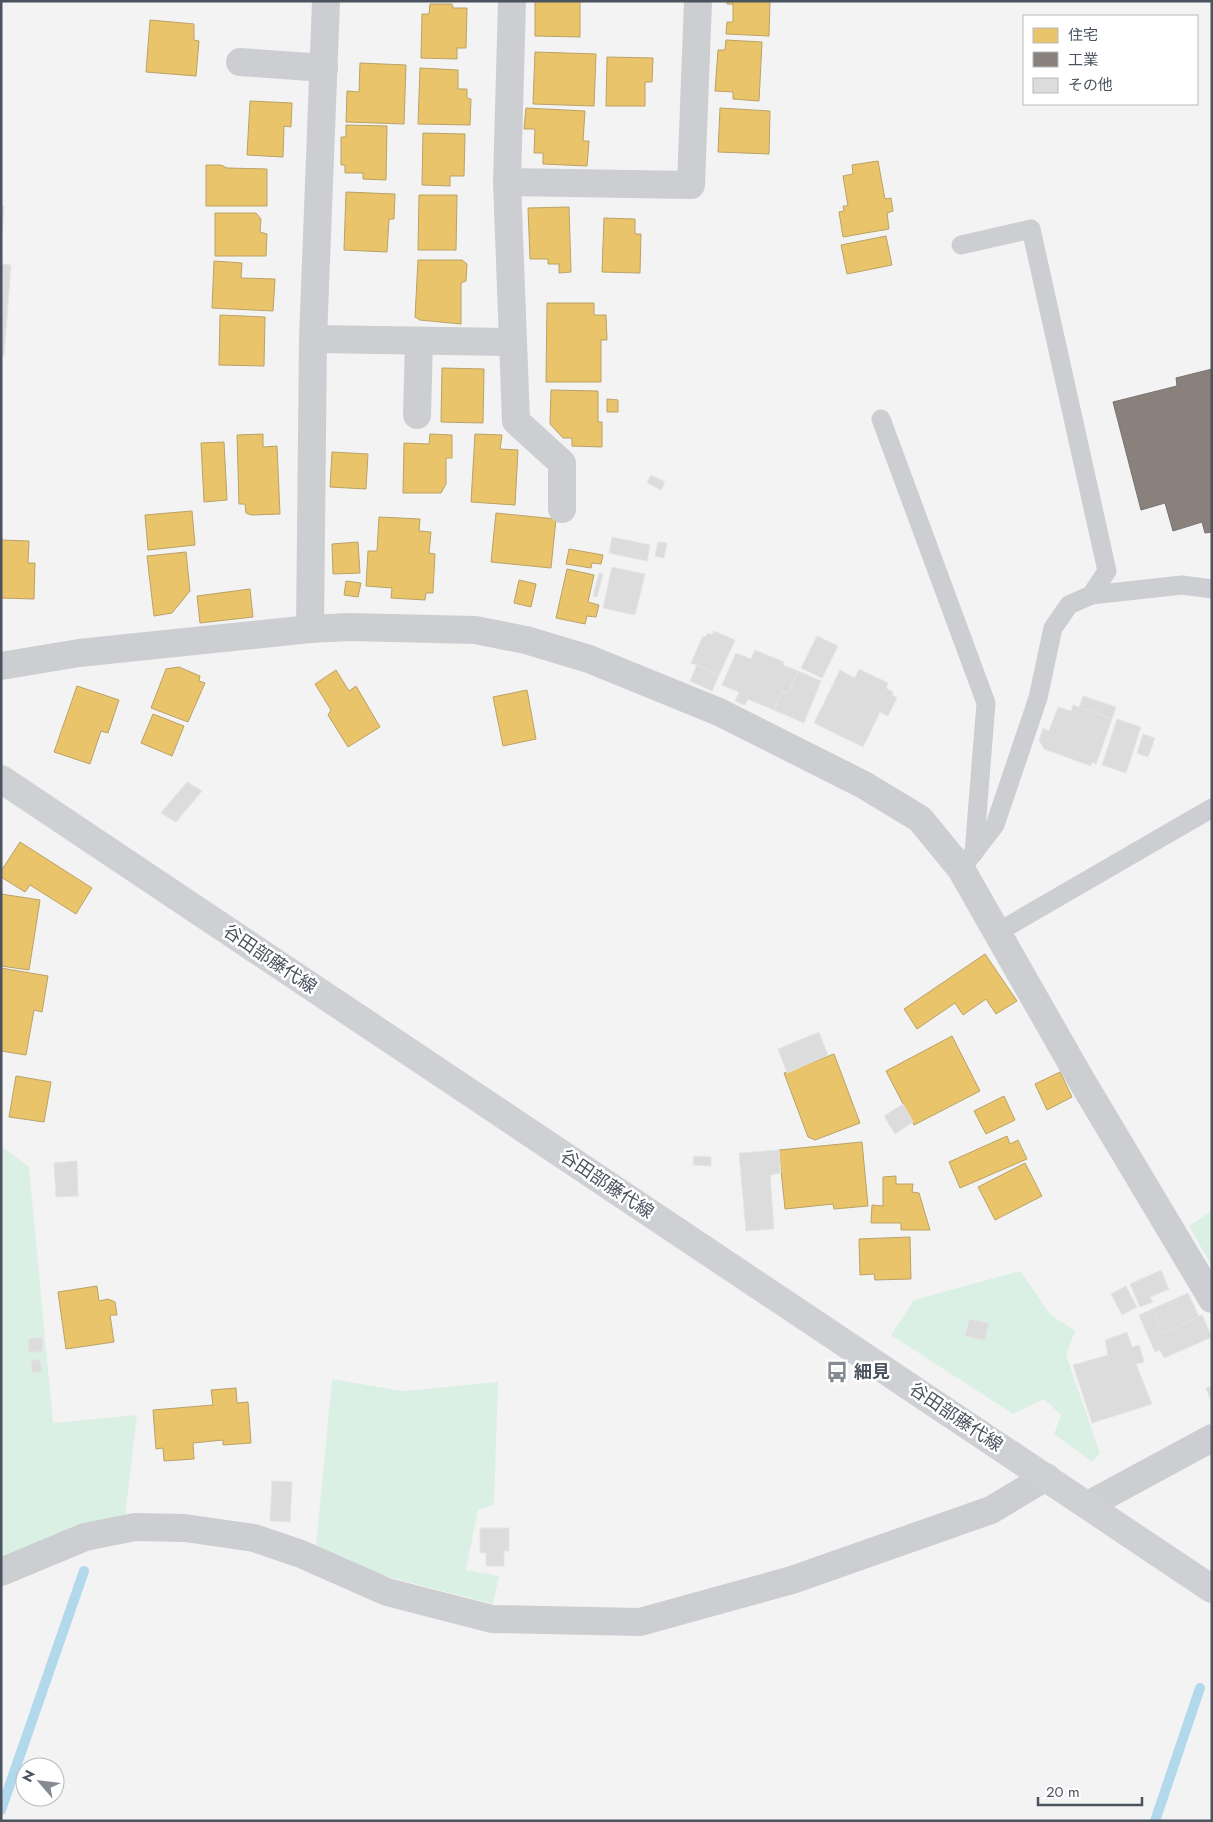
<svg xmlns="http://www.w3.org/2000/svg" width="1213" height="1822" viewBox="0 0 1213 1822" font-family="Jost,'Noto Sans JP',sans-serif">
  <rect width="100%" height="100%" fill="#f3f3f3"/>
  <g fill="#daf0e5">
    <polygon points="1,1146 29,1167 53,1423 137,1415 125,1517 1,1557"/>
    <polygon points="1212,1211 1212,1266 1189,1226"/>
    <polygon points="1020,1271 1051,1315 1075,1331 1066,1355 1100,1453 1092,1462 1054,1434 1061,1415 1044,1399 1013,1414 891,1335 914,1300"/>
    <polygon points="332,1379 403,1391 498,1382 494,1505 478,1510 466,1570 499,1576 493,1604 381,1575 316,1547"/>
  </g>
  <g fill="#e9c46a" stroke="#baa267">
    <polygon points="535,1 580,1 580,37 535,36"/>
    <polygon points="727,1 770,1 769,36 726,34 727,22 733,22 733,4 727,4"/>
    <polygon points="430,4 452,4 453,8 467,8 466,48 457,48 457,59 421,58 422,14 429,14"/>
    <polygon points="150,20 194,24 194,40 199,41 196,76 146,72"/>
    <polygon points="726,40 762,42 759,101 733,99 733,92 715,91 718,50 725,50"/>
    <polygon points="535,52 596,54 594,106 533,104"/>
    <polygon points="607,57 653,58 652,82 645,82 645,106 606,106"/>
    <polygon points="360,63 406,65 404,124 346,122 347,91 359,92"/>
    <polygon points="420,68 458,70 458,89 467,89 467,98 471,99 470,125 418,124"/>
    <polygon points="250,101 292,103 291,127 284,126 283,157 247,155"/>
    <polygon points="526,108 585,111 583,141 589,141 587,166 543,164 543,153 534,153 535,129 524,129"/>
    <polygon points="720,108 770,111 769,154 718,152"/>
    <polygon points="346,125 387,126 386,180 363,179 363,173 345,173 345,165 341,165 341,137 346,137"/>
    <polygon points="423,133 465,134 464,176 450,176 450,186 422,185"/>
    <polygon points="878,161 885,199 891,198 893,211 887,213 889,229 843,237 839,212 844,211 843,206 848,206 843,176 853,174 852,165"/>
    <polygon points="206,165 221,165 227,168 267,169 267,206 206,206"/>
    <polygon points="346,192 395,194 394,219 389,219 387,252 344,250"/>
    <polygon points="419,195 457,195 456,250 418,250"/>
    <polygon points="569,207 571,272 559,273 559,264 548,264 548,259 530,259 528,208"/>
    <polygon points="215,213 256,213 261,219 260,232 267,234 266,256 215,256"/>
    <polygon points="604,218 635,219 635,234 641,234 640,273 602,272"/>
    <polygon points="886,236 892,265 847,274 841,245"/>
    <polygon points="418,260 462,260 467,264 466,281 461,283 461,324 420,320 415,317"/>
    <polygon points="214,261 242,263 241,278 275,279 273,311 212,308"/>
    <polygon points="547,303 594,303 594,315 606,315 607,340 601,340 601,382 546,382"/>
    <polygon points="220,315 265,317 264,366 219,365"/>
    <polygon points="442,368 484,369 483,423 441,422"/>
    <polygon points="551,390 598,391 598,422 602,422 602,447 572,446 572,438 563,438 550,424"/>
    <polygon points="607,399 618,400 618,412 607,412"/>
    <polygon points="263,434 263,447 277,446 280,514 251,515 246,513 245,504 239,504 237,435"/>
    <polygon points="430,434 452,435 452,458 446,458 446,484 441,493 403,493 404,443 429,444"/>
    <polygon points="475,434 502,435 500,449 518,450 515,505 471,502"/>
    <polygon points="224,442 227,500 204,502 201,443"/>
    <polygon points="332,452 368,454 366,489 330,487"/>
    <polygon points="192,511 195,545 148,550 145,515"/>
    <polygon points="496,513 556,519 551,568 491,562"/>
    <polygon points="379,517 420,519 419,531 431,532 429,553 435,554 433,593 426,593 425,600 391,598 392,588 366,586 368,551 377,551"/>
    <polygon points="1,540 29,541 28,563 35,563 34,599 1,598"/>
    <polygon points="358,542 360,573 333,574 332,544"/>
    <polygon points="569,549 603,555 601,564 592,563 591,568 566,564"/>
    <polygon points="186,552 190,591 172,613 154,616 147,556"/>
    <polygon points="567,569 594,575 588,602 599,605 596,617 587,616 585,624 556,618"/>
    <polygon points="519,580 536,584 531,607 514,603"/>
    <polygon points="346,581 361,583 358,597 344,595"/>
    <polygon points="250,589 253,617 200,623 197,596"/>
    <polygon points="179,667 200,676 199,681 205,683 188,722 151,708 166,669"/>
    <polygon points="336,670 349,691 356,686 380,727 348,747 328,715 331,710 315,684"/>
    <polygon points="77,686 119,700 108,733 101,731 90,764 54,752"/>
    <polygon points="527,690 536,739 503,746 493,697"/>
    <polygon points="153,714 184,726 172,756 141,743"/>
    <polygon points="20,842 92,888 76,914 30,885 25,892 1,877 1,871"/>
    <polygon points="1,894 40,900 29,970 1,966"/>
    <polygon points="985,954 1017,1001 996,1014 986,999 963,1015 955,1003 917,1029 904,1009"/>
    <polygon points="1,968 48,976 42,1012 34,1010 26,1055 1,1051"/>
    <polygon points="952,1036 980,1091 914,1125 886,1071"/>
    <polygon points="834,1054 860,1123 815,1140 808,1137 784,1073"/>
    <polygon points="1060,1072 1072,1097 1047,1110 1035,1084"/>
    <polygon points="16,1076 51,1082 44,1122 9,1117"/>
    <polygon points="1004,1096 1015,1120 986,1134 974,1111"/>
    <polygon points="1007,1136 1010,1144 1018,1140 1027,1159 960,1188 949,1162"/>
    <polygon points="862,1142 868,1206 834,1209 833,1204 785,1209 779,1150"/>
    <polygon points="1025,1163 1042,1196 995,1220 978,1187"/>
    <polygon points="896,1176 896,1184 913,1184 912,1192 919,1193 930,1230 901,1230 901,1223 871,1223 872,1205 883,1206 883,1177"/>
    <polygon points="910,1237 911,1279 875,1280 874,1274 860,1275 859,1239"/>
    <polygon points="97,1286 99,1301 108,1299 115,1302 117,1315 110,1315 114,1342 66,1349 58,1292"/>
    <polygon points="236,1388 237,1403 248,1402 251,1443 223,1445 223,1440 193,1443 194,1459 164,1461 163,1448 156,1449 153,1410 213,1405 211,1390"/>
  </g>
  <polygon fill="#8a817c" stroke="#777373" points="1212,369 1212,532 1205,533 1202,522 1173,531 1165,503 1141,510 1113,402 1177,386 1176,378"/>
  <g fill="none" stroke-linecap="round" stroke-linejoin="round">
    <g stroke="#b1d8eb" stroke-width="10">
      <polyline points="1,1810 84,1571"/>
      <polyline points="1155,1821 1200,1688"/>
    </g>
  </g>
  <g fill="#dcdcdd" stroke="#e5e5e6">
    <polygon points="1,206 4,206 1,247"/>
    <polygon points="1,264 11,265 4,356 1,355"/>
    <polygon points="651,475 665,482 661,490 647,483"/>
    <polygon points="612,537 650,545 647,561 609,553"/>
    <polygon points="658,542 667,543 664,558 655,556"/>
    <polygon points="612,567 645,574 635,615 603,608"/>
    <polygon points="599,573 603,574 597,597 593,596"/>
    <polygon points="714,631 735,640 719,675 691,663 703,636 706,637 708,633 712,635"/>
    <polygon points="817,636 838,646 822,678 801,668"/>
    <polygon points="755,650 784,662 783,665 798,671 788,694 782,691 774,710 748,699 745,705 735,701 739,692 722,685 736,653 751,659"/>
    <polygon points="697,665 719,675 712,691 690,681"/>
    <polygon points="859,669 888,683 886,688 893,692 892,695 897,698 888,716 880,712 863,747 814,723 840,670 855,678"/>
    <polygon points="798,671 821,681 804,723 774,710 782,691 788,694"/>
    <polygon points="1083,696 1116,707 1112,719 1079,708"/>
    <polygon points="1073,705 1112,719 1096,764 1092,762 1091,766 1044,749 1039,740 1043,728 1049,731 1058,707 1071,711"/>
    <polygon points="1117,719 1141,727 1126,773 1102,765"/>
    <polygon points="1143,734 1155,738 1148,757 1137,753"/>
    <polygon points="187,782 202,791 176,822 161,813"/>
    <polygon points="819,1032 828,1055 787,1073 778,1049"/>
    <polygon points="903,1104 913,1122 895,1134 884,1116"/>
    <polygon points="779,1150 781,1173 770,1175 774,1229 746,1231 739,1153"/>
    <polygon points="694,1156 711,1157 711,1166 693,1165"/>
    <polygon points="77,1161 78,1196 56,1197 54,1163"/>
    <polygon points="1161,1270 1169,1289 1150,1297 1153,1302 1140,1307 1130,1284"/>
    <polygon points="1126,1286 1137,1307 1122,1315 1111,1294"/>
    <polygon points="1188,1293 1199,1317 1163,1333 1152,1309"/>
    <polygon points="1152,1309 1163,1333 1202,1315 1212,1337 1164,1358 1160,1350 1155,1352 1139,1315"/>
    <polygon points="969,1319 989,1323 985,1340 965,1336"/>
    <polygon points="1127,1332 1132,1347 1139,1345 1144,1362 1136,1364 1152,1404 1092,1423 1073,1365 1108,1355 1105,1340"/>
    <polygon points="42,1337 43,1351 29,1353 28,1339"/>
    <polygon points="40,1359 42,1372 32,1373 31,1361"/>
    <polygon points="1212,1386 1212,1404 1206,1388"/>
    <polygon points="272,1481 292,1482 290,1522 270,1521"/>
    <polygon points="480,1528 509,1528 509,1551 504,1551 504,1566 486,1566 486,1553 480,1553"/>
  </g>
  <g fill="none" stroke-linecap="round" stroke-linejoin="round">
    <g stroke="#cdced1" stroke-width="19">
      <polyline points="961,245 1031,229 1107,571 1091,595 1069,605 1053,628 1038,698 995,825 961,869"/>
      <polyline points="881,419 986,703 974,853"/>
      <polyline points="1091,595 1182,585 1212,589"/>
      <polyline points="998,932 1212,808"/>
    </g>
    <g stroke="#cdced1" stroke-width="28">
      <polyline points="240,62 324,68"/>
      <polyline points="507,182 512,1"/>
      <polyline points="313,339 512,342"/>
      <polyline points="417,415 419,341"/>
      <polyline points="562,509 562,463 516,421 507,182 691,185 698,1"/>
      <polyline points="310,629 313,339 326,1"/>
      <polyline points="1,666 79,653 310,629 349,627 475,630 526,640 589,659 719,712 864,785 920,819 961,869 1080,1078 1212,1299"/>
      <polyline points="1088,1505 1212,1438"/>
      <polyline points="1,1572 85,1537 135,1527 185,1528 254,1538 301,1554 387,1592 492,1619 640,1622 792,1580 991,1510 1046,1477"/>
    </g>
    <polyline stroke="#ced0d3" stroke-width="28" points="1,779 1212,1589"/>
  </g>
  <defs>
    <g id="bus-bare" transform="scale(1.725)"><path d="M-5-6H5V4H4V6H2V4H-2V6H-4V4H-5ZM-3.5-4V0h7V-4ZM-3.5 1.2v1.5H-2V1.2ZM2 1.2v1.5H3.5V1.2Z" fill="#868b93" stroke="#fff" stroke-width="2.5" paint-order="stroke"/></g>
  </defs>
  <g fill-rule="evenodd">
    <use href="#bus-bare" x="837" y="1372"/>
  </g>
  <g text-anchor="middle" stroke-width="5" stroke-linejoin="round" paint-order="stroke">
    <g font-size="18" fill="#4b535f" stroke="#fff">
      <text transform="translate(270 959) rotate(34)" y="6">谷田部藤代線</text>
      <text transform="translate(607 1184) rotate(34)" y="6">谷田部藤代線</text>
      <text transform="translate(956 1417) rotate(34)" y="6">谷田部藤代線</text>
    </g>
    <g font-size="18" font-weight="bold" fill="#4b535f" stroke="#fff" text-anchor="start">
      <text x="854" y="1378">細見</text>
    </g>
  </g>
  <rect width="1213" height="1822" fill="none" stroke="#4b535f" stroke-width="5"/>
  <rect x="1023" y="15" width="175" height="90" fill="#ffffff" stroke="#b7babf"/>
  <rect x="1033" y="28" width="25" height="15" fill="#e9c46a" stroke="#b7babf"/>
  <text x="1068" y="40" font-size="15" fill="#4b535f">住宅</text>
  <rect x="1033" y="52" width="25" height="15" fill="#8a817c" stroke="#b7babf"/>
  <text x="1068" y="65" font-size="15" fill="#4b535f">工業</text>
  <rect x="1033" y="78" width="25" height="15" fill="#dcdcdd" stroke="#b7babf"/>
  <text x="1068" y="90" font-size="15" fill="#4b535f">その他</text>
  <g transform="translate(40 1782) rotate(298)"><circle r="24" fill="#ffffff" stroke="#b7babf"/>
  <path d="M0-4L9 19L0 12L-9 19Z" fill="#868b93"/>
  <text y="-8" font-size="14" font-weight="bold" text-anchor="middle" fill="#4b535f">N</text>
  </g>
  <path d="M1038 1797v8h104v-8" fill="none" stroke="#4b535f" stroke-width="2.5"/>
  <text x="1046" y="1797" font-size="15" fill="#4b535f" stroke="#ffffff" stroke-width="4" paint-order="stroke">20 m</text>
</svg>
